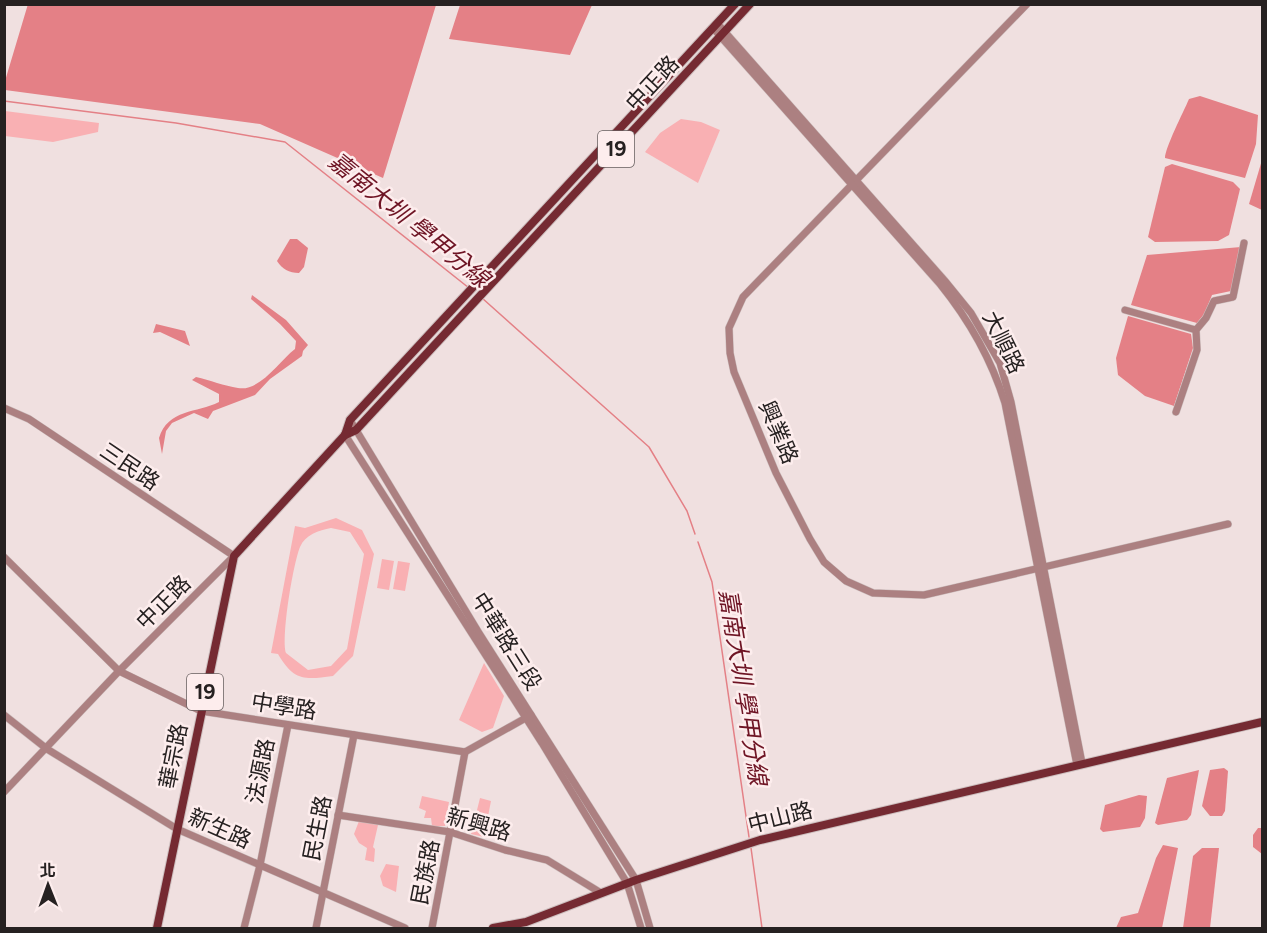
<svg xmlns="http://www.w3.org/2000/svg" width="1267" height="933" viewBox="0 0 1267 933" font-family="Figtree,'Noto Sans TC',sans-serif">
  <rect width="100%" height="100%" fill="#f0e0e0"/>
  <g fill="#f9b0b3" fill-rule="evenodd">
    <polygon points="5,111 99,123 98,132 53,142 5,136"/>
    <polygon points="681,119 701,122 720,130 698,183 645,152 660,133"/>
    <path d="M336,518L362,530L374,554L353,656L333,676C304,680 294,681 278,654L271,653L295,526L305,528ZM331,528L350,532L364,554L347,649L331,666L308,670L286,653C281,637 293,564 300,547C305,535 319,530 331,528Z"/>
    <polygon points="382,559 394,561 389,590 377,588"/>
    <polygon points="398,561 410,563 405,591 393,589"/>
    <polygon points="484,663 504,696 493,728 482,732 459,720"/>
    <polygon points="422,796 449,802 445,826 432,826 431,818 424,818 426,811 419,808"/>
    <polygon points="480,798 491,801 484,837 471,834"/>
    <polygon points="359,821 378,825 373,847 375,849 374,862 365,860 367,848 359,843 354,834"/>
    <polygon points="386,864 399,866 396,892 383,886 380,876"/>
  </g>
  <g fill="#e48086">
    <polygon points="28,4 436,4 436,5 383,178 260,124 5,90 5,81"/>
    <polygon points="460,5 460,4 592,5 570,55 449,39"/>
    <path d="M1200,96L1258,115L1256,144L1245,178L1165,158C1165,148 1183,113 1189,99Z"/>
    <polygon points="1262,160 1262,210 1249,204"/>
    <polygon points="1172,164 1233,182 1240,189 1229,235 1218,241 1155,242 1148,237 1165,167"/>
    <path d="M290,239H297L308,248L304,267L299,273C289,273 282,269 277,261Z"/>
    <polygon points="1241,247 1231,291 1212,295 1205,313 1197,323 1131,305 1147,255"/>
    <path d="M252,295L286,320L308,345L303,351L302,356L270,379L255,395L213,411L208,419L194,413L172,423L166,431L162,454L159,438C168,409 197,413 219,402V394L192,380L196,377C210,380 224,386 238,388C260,392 279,361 295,349L296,341L280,324L251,299Z"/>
    <polygon points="1128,316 1191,334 1193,348 1174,406 1145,396 1118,375 1116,358"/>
    <polygon points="156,324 185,331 190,346 160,332 153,333"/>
    <polygon points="1224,768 1228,771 1225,811 1222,816 1210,816 1202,806 1210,770"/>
    <polygon points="1199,770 1191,815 1187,820 1158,825 1155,823 1167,778"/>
    <polygon points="1139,795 1147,796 1145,818 1140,827 1103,832 1100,829 1105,805"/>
    <polygon points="1258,828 1262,828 1262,854 1253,847 1253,835"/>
    <polygon points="1163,845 1178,848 1162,928 1116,928 1121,917 1138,913 1156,858"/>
    <polygon points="1202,848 1219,848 1210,928 1183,928 1193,856"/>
  </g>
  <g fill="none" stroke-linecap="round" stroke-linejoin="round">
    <g stroke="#e48086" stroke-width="1.5">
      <polyline points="4,101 176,123 285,142 469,288"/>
      <polyline points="482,298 649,447 687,511 695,534"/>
      <polyline points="698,542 712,582 749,837"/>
      <polyline points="751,848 762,928"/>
    </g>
    <g stroke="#ccbebe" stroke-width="8">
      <g id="minor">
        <polyline points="1027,4 743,297 729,328 730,353 734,372 776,473 810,539 824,562 846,581 873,593 924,595 1228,524"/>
        <polyline points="717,23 945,281 971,313 1000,363 1011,402 1082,763"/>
        <path d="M713,28L940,284C970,321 991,358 1005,403L1077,765"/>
        <polyline points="1125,310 1196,330"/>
        <polyline points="4,408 29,419 234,556 119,671 4,792"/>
        <polyline points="1176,412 1197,350 1196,330 1206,318 1214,301 1233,297 1244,243"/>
        <polyline points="350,420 479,633 636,880 650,928"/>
        <polyline points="345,435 542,743 627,883 641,928"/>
        <polyline points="4,557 119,671 201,711 465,752 531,715"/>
        <polyline points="4,715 47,749 177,829 405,928"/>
        <polyline points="338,815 450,832 505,850 547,860 601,893"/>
        <polyline points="244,928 260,865 288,725"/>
        <polyline points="316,928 354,735"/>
        <polyline points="432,928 465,752"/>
      </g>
    </g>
    <g stroke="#ccbebe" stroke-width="10">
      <g id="major">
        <polyline points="345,435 356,430 750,4"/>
        <polyline points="157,928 234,556 345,435 350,420 735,4"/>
        <polyline points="493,928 526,922 636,880 760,840 1262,722"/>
      </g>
    </g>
    <use href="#minor" stroke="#ac8081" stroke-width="7"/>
    <use href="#major" stroke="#752a32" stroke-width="8"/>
  </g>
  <g text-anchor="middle" stroke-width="5" stroke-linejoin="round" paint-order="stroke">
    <g fill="#fdeded" stroke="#665e5e" stroke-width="1.5">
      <rect x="598" y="131" width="36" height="36" rx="4.5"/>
      <rect x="187" y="674" width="36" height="36" rx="4.5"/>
    </g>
    <g font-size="21" font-weight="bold" fill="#262121">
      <text x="616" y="156">19</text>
      <text x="205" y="699">19</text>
    </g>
    <g font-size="22" fill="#262121" stroke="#fdeded">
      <text transform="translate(652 83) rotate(-47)" y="8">中正路</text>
      <text transform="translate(1004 342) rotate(64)" y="8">大順路</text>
      <text transform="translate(779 432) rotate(67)" y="8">興業路</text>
      <text transform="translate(130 466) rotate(34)" y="8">三民路</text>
      <text transform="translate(163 602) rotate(-45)" y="8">中正路</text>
      <text transform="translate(507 641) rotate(58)" y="8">中華路三段</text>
      <text transform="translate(284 706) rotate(9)" y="8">中學路</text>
      <text transform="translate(173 756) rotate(-79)" y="8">華宗路</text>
      <text transform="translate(260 771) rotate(-79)" y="8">法源路</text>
      <text transform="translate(780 817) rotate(-14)" y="8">中山路</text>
      <text transform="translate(479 824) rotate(16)" y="8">新興路</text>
      <text transform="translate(220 828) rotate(24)" y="8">新生路</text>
      <text transform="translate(317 828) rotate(-79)" y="8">民生路</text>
      <text transform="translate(425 872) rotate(-79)" y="8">民族路</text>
    </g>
    <g font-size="24" font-style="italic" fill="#6e1424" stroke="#fdeded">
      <text transform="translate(409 220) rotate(39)" y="8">嘉南大圳 學甲分線</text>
      <text transform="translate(743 687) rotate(81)" y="8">嘉南大圳 學甲分線</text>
    </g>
  </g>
  <rect width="1267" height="933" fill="none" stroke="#262121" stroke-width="12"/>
  <g transform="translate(48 885) rotate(359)" stroke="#fdeded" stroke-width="4.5" paint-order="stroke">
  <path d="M0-4.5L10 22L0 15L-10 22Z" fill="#262121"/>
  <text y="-9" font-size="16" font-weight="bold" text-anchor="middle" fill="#262121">北</text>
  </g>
</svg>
